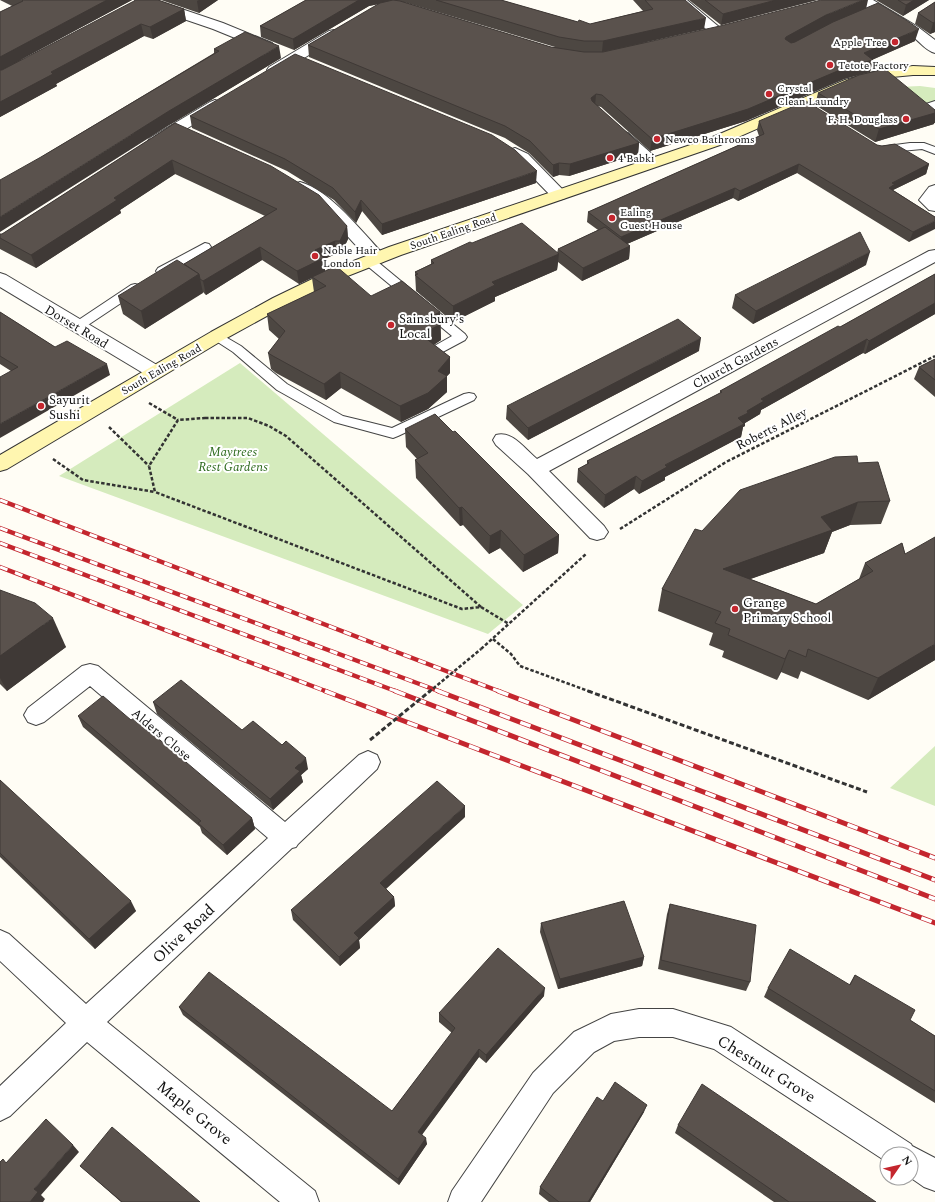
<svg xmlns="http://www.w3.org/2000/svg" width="935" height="1202" viewBox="0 0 935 1202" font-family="Spectral,serif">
  <rect width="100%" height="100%" fill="#fffdf5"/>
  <g fill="#d5ebbd">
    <polygon points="920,86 935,88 935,102 918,105 898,87"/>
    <polygon points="240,363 523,605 488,634 59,476"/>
    <polygon points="935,746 935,806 890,788"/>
  </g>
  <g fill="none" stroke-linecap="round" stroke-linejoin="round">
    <g stroke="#444" stroke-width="2">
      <g id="lane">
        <polygon points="624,132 628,133 660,161 661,163 660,165 652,165 620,137 619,135 620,133"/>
        <polygon points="910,143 924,143 935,147 935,154 922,149 880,153 875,150 880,147"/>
        <polygon points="205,243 209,244 211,247 209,250 166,274 158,274 156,271 158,268"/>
        <polygon points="369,257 373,258 465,334 467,337 465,340 437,355 433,356 429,355 427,352 429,349 452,336 365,264 363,261 365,258"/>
        <polygon points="135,284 139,285 141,288 139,291 82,329 74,329 72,326 74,323 131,285"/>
        <polygon points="217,332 241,346 287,384 343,416 368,422 392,428 464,394 469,393 474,394 476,397 474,400 398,436 393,438 334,422 277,390 233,352 213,339 211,336 213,333"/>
      </g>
    </g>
    <g stroke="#444" stroke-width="2">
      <g id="street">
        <polygon points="135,0 155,0 223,23 272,43 274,46 272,49 267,50 262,49 213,29 137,3"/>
        <polygon points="672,0 687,0 725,32 723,35 718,36 713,35"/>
        <path d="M856,0H873L918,27L935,40V53C926,51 918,40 910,34C893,23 876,13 858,3Z"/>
        <polygon points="334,30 339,31 341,34 339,37 279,73 274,74 269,73 267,70 269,67 329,31"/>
        <polygon points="215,100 220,102 223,105 220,108 162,144 156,146 150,144 148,141 150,138 210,102"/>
        <polygon points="935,101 935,111 926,110 923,107 926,104"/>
        <polygon points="515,148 528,154 565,192 567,195 565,198 559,200 553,198 516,160 507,153 509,150"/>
        <path d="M300,182C330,190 362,232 383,254L386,258L383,262L377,263L371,262L321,207L294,190L292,187L294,184Z"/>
        <polygon points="935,185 935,211 929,210 919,200 929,187"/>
        <path d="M935,250V262L549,471L604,526L608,532L604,538L597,540L590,538L528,474L496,445L493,440L496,435C512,430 525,449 537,459L929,251Z"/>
        <polygon points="0,273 6,275 162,368 164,372 162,376 155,378 148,376 0,287"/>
        <polygon points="90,664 98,666 285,822 359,755 368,751 377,755 380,762 377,769 298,844 296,847 292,848 107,1022 315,1191 319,1202 280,1202 87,1042 10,1116 0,1121 0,1086 66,1023 0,961 0,930 9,934 86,1004 268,838 90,686 44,722 36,725 28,722 24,715 28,708 82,666"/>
        <polygon points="639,1009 673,1009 731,1027 911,1144 912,1146 935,1158 935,1191 924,1187 911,1178 911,1154 887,1154 887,1162 714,1049 673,1037 639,1037 614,1041 594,1052 553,1093 481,1202 448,1202 452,1191 533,1073 574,1032 611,1014"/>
      </g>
    </g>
    <g stroke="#333" stroke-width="2">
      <polygon id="secondary" points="913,66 935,67 935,75 913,75 892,77 855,86 720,145 401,255 345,277 285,306 223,340 7,469 0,471 0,455 211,332 273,298 333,269 389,247 708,139 845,80 881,70"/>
    </g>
    <g stroke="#333" stroke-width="2.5" stroke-dasharray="3.5 2" stroke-linecap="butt">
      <polyline points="149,403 178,420"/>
      <polygon points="205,418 248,418 269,426 286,436 481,607 462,609 155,492 149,466 178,420"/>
      <polyline points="109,427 149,466"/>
      <polyline points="53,459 83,480 155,492"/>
      <polyline points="620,529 726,462 935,356"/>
      <polyline points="481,607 509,624"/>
      <polyline points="493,639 511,654 520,666 591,692"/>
      <polyline points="481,649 586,554"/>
    </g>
    <polyline stroke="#333" stroke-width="3" stroke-dasharray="5 2.5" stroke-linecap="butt" points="588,691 867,792"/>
    <use href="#lane" fill="#fff" fill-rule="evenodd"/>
    <use href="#street" fill="#fff" fill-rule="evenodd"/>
    <use href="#secondary" fill="#fff6b0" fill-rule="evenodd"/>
    <g stroke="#c4262e" stroke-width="4.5">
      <g id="rail-far1">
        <polyline points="0,500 501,692"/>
        <polyline points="0,528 441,692"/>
        <polyline points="0,543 398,692"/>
        <polyline points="0,567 328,692"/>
      </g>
    </g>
    <g stroke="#c4262e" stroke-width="5">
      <g id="rail">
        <polyline points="325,691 935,923"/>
        <polyline points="395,691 935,899"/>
        <polyline points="438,691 935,880"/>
        <polyline points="498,691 935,858"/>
      </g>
    </g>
    <use href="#rail-far1" stroke="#fff" stroke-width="3" stroke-dasharray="8" stroke-linecap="butt"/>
    <use href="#rail" stroke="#fff" stroke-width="3.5" stroke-dasharray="11" stroke-linecap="butt"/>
    <polyline stroke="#333" stroke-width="2.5" stroke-dasharray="3.5 2" stroke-linecap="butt" points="429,692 481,649"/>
    <polyline stroke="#333" stroke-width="3" stroke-dasharray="5 2.5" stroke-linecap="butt" points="370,740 430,691"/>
  </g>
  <g fill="#4d4742" fill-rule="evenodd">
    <polygon points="0,0 132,0 20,60 184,9 186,21 153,39 144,36 56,84 57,86 0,117 0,12 12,6"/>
    <polygon points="161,0 218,0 199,13"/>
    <path d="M306,0H501L578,22L590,24L643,11L633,0H684L704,29L642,43L866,8L915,41L872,60H873L870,72L844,79L746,121L650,151L601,107L597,106L639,143L638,154L569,176L559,175L553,177L529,153L505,138L309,57L308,45L379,4L369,6L294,50L261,37L260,26ZM403,2L407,3L555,47H551Z"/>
    <polygon points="689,0 817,0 721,25"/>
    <polygon points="876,0 929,0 903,16"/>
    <polygon points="935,2 935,32 930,34 915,24 918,13"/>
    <polygon points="214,49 281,58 171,124 41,157 214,53"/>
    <polygon points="818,93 935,110 935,123 934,123 934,124 875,142 815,105"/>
    <polygon points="190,116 536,183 382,235 362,211 356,223 334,200 287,171 192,128"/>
    <polygon points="759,121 877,145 929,164 926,174 893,190 935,217 909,242 797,173 738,201 733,198 627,244 630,246 629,259 582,281 558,262 557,270 495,297 495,301 453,322 416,291 415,272 431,264 431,260 472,243 557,253 558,249 598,230 587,222 588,212 759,136 757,130"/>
    <polygon points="175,123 347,226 348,239 341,254 336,254 324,259 325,271 371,296 440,312 441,340 434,345 450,357 450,373 447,376 447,392 428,409 401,422 341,388 326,400 276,373 271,369 268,353 279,339 269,330 267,314 314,292 312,278 299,284 262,260 206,295 203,292 145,329 123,314 118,296 184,264 265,216 175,174 120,210 121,213 36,268 0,249 0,234 2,234"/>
    <polygon points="866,265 753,324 732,308 735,295"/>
    <polygon points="935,274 935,314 865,354 863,353 761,410 760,414 745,423 745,426 743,427 741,437 665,477 665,480 639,494 634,489 604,508 577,482 578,469 587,464 587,461 720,393 720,391 840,327"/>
    <polygon points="0,312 55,347 110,375 11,371 0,364"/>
    <polygon points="699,351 528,440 506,419 507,406"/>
    <polygon points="935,359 935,397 914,379 919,367"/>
    <polygon points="405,429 559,535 558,553 523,572 500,548 489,554 463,525 460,526 416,478 415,460 417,459 406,447"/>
    <polygon points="858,463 890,501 881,524 850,525 832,532 824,553 750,579 816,604 859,579 865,563 902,543 935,660 868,700 801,671 798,679 781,672 777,680 722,657 724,651 709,645 713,633 658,611 662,589 702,531"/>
    <polygon points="0,590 66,647 7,691 0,684"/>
    <polygon points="153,702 242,730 308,769 301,775 303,782 273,810 157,714"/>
    <polygon points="78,716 131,720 252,818 255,829 227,855 202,833 200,827 83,727"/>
    <polygon points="0,780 136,911 95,949 0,857"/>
    <polygon points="465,817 386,889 394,897 395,906 359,940 360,948 340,966 293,920 291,910"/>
    <polygon points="670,904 750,982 746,991 658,969 667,914"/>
    <polygon points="541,923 644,957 642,966 558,989 540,932"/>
    <polygon points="855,975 910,1020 935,1036 935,1103 764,997 768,988 849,985"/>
    <polygon points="544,996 486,1063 479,1057 422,1134 427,1144 399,1185 183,1015 179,1007 392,1111 452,1033 439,1022 439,1013"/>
    <polygon points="603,1101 644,1112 590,1202 549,1202 539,1194 540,1187"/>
    <polygon points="678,1125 876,1202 774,1202 675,1133"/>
    <polygon points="80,1166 200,1202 121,1202 87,1172"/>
  </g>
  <g fill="#3f3936">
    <polygon points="107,0 132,0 0,71 0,57"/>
    <polygon points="199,0 218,0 199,13 197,1"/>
    <polygon points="359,0 393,0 393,1 369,6 294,50 293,39"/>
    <polygon points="776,0 817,0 721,25 723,14"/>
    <polygon points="863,0 868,0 866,9 823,27 783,49 786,37 826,15"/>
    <polygon points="914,0 929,0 903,16 906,5"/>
    <polygon points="184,9 186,21 153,39 150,27"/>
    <polygon points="706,18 704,29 602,52 603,41"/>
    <polygon points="935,22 935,32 930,34 933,23"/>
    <polygon points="141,24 144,36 56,84 57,86 0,117 0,102 51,72"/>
    <polygon points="919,29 915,41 869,61 873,60 870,72 844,79 746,121 650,151 652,139 864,53"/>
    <polygon points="279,46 281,58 171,124 0,232 0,217 169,111"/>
    <polygon points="596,94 595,106 590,110 591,98"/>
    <polygon points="935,113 935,120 934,124 875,142 879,129"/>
    <polygon points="639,143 638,154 569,176 570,164"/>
    <polygon points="172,160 175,174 120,210 121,213 36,268 31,255 114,198"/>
    <polygon points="559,163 559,175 553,177 553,165"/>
    <polygon points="799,164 797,173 738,201 740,191"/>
    <polygon points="929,164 926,174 893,190 889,188 892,183"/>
    <polygon points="537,171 536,183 382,235 382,224"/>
    <polygon points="735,188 733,198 620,247 621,237"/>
    <polygon points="361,200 362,211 356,223 355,212"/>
    <polygon points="935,221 935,229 909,242 913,232"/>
    <polygon points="347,226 348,239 341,254 340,241"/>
    <polygon points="335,241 336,254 324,259 325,271 299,284 297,271 315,250"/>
    <polygon points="630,246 629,259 582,281 583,268"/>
    <polygon points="260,247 262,260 206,295 203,281"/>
    <polygon points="870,252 866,265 753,324 756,311"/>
    <polygon points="559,254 557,270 495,297 495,301 453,322 453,306 492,282"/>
    <polygon points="199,274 203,293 145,329 141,311"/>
    <polygon points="935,303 935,314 865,354 869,341"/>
    <polygon points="440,312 441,340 428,348 424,337 432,316"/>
    <polygon points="701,338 699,351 528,440 528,428"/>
    <polygon points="867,339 863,353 761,410 760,414 745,423 745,426 743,427 741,437 665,477 665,480 639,494 642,481 738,418 761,399"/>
    <polygon points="450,357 450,373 447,376 447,392 428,409 401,422 400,406 438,371"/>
    <polygon points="107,364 110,375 0,438 0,424"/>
    <polygon points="340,372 341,388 326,400 324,384"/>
    <polygon points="636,476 634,489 604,508 605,495"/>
    <polygon points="858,502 850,525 832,532 824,553 717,591 723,569 821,517"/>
    <polygon points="462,507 463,525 460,526 459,508"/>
    <polygon points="501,530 500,548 489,554 490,536"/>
    <polygon points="559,535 558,553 523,572 524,555"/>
    <polygon points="53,618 66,647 7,691 0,678 0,656"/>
    <polygon points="935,644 935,660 868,700 878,678"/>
    <polygon points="789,650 781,672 777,680 785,659"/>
    <polygon points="306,758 308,769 301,775 303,782 273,810 270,799 295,768"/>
    <polygon points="465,806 465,817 381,893 380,883"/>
    <polygon points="252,818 255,829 227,855 223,845"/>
    <polygon points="394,897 395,906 359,940 360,948 340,966 339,957 354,933"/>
    <polygon points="131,901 136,911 95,949 89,939"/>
    <polygon points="644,957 642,966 558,989 560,979"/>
    <polygon points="545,988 544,996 486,1063 486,1055"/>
    <polygon points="479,1049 479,1057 419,1139 418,1132"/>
    <polygon points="647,1105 644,1112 590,1202 588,1202"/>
    <polygon points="426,1138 427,1144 399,1185 398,1179"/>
    <polygon points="73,1145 79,1152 41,1195 45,1199 43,1202 30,1202 34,1189"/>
  </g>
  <g fill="#5a524d" stroke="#3f3936">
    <polygon points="22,0 107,0 0,57 0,12 23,1"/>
    <polygon points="136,0 158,0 184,9 150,27 141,24 51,72 53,74 0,102 0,70 2,70"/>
    <polygon points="306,0 359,0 293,39 260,26"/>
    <polygon points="393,0 400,1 551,47 584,52 603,52 720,26 821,0 863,0 826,15 786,37 785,39 791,43 795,42 833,22 878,3 906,20 919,29 864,53 873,60 847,67 748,109 652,139 602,95 596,94 591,98 592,101 639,143 570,164 559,163 553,165 530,141 505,126 308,45 380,3"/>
    <polygon points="436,0 501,0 578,22 579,20 590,24 653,9 645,0 685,0 706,18 603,41 584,41 559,37"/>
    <polygon points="705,0 776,0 723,14"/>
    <polygon points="898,0 914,0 906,5"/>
    <polygon points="935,2 935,22 933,23 918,13"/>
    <polygon points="245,32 279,46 169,111 0,217 0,180 41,157 219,51 214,49"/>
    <polygon points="295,54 492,135 515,150 537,171 382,224 361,200 355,212 333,188 285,159 190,116"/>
    <polygon points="885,69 935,110 935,113 879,129 818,93 859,75"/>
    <polygon points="806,101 877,145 882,146 895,144 929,164 892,183 895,184 889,188 935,217 935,221 913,232 799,164 740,191 735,188 621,237 588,212 764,134 759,121"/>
    <polygon points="175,123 271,166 319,195 347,226 340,241 335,241 315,250 324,258 297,271 260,247 203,281 200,279 199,274 184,264 277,209 172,160 114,198 117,200 31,255 0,238 0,234 2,234"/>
    <polygon points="522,223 559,254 492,282 495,285 453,306 415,275 418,274 415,272 434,263 431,260 470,242 472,243"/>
    <polygon points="605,227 630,246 583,268 558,249"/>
    <polygon points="860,232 870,252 756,311 735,295"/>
    <polygon points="177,260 199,274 141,311 118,296"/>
    <polygon points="336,266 371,296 402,281 440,312 432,316 441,324 428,331 424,337 450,357 438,371 447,376 428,393 400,406 340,372 324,384 273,356 268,353 285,331 267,314 326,286 312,277"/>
    <polygon points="935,274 935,303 869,341 867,339 761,399 764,401 747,411 748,413 738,418 744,424 665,465 667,467 642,481 636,476 605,495 578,469 589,463 587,461 722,392 720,391 838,326 840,327"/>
    <polygon points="0,312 55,347 67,341 107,364 0,424 0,377 18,367 0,356"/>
    <polygon points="678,319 701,338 528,428 507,406"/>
    <polygon points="935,359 935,380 919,367"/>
    <polygon points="435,414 453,432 455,431 559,535 524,555 501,530 490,536 462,507 459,508 415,460 428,453 405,429"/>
    <polygon points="857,456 858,463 878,462 890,501 858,502 821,517 832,530 723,569 816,604 873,571 865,563 902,543 905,554 935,537 935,644 878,678 808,649 806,657 789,650 785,659 728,635 730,629 715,623 721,612 662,589 695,529 702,531 740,490 835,457"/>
    <polygon points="0,590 35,603 53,618 0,656"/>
    <polygon points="181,680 242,730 253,721 282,745 286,741 306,758 295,768 300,771 270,799 153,702"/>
    <polygon points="103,696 131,720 134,718 252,818 223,845 198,823 201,821 78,716"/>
    <polygon points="0,780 131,901 89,939 0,853"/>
    <polygon points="437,781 465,806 380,883 394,897 354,933 359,938 339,957 291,910"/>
    <polygon points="624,901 644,957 560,979 541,923"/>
    <polygon points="670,904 756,925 750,982 661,960"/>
    <polygon points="498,948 545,988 486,1055 479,1049 418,1132 426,1138 398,1179 179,1007 209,972 392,1111 455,1028 439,1013"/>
    <polygon points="790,949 850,985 855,975 915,1010 910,1020 935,1036 935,1091 768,988"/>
    <polygon points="615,1082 647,1105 588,1202 559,1202 540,1187 597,1097 603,1101"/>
    <polygon points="702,1084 876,1202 789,1202 678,1125"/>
    <polygon points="46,1119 73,1145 34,1189 38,1192 30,1202 0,1202 0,1162 3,1159 6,1163"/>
    <polygon points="112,1127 200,1202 122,1202 80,1166"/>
  </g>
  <g fill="#c4262e" stroke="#fff" stroke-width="1.5">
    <circle cx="895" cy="42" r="4"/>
    <circle cx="830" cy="65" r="4"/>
    <circle cx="769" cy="94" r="4"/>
    <circle cx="906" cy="119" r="4"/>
    <circle cx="657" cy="139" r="4"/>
    <circle cx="610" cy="158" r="4"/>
    <circle cx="612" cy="218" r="4"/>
    <circle cx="315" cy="256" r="4"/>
    <circle cx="391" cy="325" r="4"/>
    <circle cx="41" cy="406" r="4"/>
    <circle cx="735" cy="609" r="4"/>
  </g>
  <g text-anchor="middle" stroke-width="4" stroke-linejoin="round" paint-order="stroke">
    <g font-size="11" fill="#111" stroke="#fff" text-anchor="start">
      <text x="887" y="46" text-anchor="end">Apple Tree</text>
      <text x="838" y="69">Tetote Factory</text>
      <text x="777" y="92">Crystal<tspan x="777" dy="13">Clean Laundry</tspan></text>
      <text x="898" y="123" text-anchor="end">F. H. Douglass</text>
      <text x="665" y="143">Newco Bathrooms</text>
      <text x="618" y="162">4 Babki</text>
      <text x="620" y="216">Ealing<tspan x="620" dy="13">Guest House</tspan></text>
      <text x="323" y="254">Noble Hair<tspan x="323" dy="13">London</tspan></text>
    </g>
    <g font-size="11" fill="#111" stroke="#fff">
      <text transform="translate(453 231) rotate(-19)" y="4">South Ealing Road</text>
      <text transform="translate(161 369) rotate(-30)" y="4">South Ealing Road</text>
    </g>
    <g font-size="13" fill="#111" stroke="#fff" text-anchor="start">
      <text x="399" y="323">Sainsbury's<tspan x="399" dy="15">Local</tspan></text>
      <text x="49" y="404">Sayurit<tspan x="49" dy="15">Sushi</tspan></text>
      <text x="743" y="607">Grange<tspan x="743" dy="15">Primary School</tspan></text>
    </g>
    <g font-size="13" fill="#111" stroke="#fff">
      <text transform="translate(77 326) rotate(31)" y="5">Dorset Road</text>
      <text transform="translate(735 362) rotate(-28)" y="5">Church Gardens</text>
      <text transform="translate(771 428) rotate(-27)" y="5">Roberts Alley</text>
      <text transform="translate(162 734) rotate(40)" y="5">Alders Close</text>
    </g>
    <g font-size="13" font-style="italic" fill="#2f6b1f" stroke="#fff">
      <text x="233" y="456">Maytrees<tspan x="233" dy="15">Rest Gardens</tspan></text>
    </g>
    <g font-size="16" fill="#111" stroke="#fff">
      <text transform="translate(183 933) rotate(-43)" y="6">Olive Road</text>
      <text transform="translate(767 1068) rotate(32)" y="6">Chestnut Grove</text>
      <text transform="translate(195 1112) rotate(39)" y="6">Maple Grove</text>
    </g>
  </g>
  <g transform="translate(899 1166) rotate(56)"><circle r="19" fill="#ffffff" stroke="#a0a0a0"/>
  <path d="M0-3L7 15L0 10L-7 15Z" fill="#c4262e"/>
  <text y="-6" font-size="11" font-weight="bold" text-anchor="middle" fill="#111111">N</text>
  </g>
</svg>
